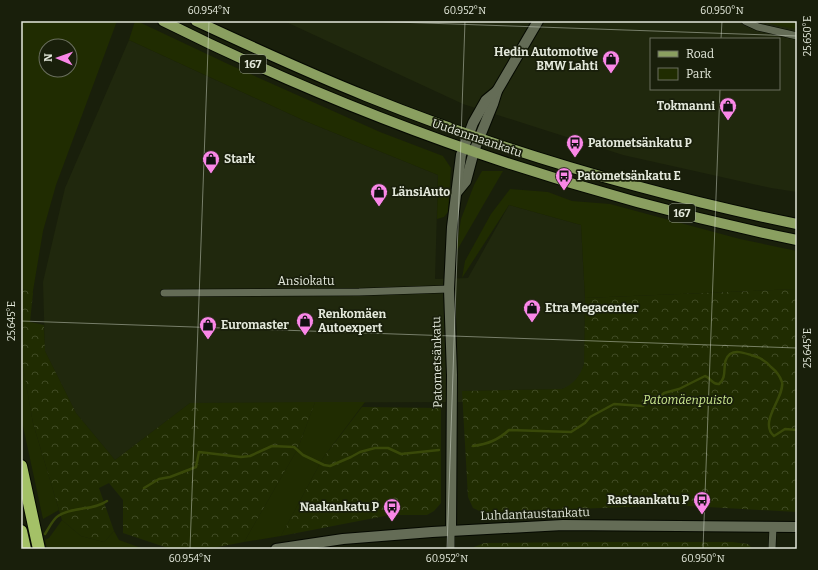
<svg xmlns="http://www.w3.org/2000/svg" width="818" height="570" viewBox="0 0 818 570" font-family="Bitter,serif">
  <defs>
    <pattern id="forest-crowns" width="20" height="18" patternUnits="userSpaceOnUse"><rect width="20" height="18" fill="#202c01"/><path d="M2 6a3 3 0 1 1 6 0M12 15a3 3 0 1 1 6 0" fill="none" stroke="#404b25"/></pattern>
  </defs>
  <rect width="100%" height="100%" fill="#191f0b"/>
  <g fill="#20280d" fill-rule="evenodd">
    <path d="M284,21H797V192L771,188L623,155L463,104ZM651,39H779V89H651Z"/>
    <polygon points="129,40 305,121 438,175 435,279 468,278 509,205 581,225 585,298 584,364 581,373 571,386 562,389 463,391 463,402 190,403 115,460 76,413 45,351 43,282 65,188"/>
  </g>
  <g fill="#202c01" fill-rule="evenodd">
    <path d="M21,21H117L56,185L43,231L32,297L27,289L21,290ZM46,46H70V70H46Z"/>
    <polygon points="135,21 137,21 228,64 380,132 443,156 451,168 448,212 444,217 437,219 438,175 305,121 129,40"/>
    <polygon points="761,21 797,21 797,29 780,26"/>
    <polygon points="482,171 503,171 456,252 461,219 474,185"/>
    <polygon points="510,189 548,192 572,201 610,204 740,239 797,251 797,289 585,298 581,225 509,205 462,278 465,261 491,214"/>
    <polygon points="21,355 33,423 59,510 43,519 21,417"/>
    <polygon points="315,402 365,402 323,458 281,536 244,542 298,448"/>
    <polygon points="62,520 81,536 104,542 114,531 119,540 144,549 47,549 45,540 49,538"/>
  </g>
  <g fill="url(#forest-crowns)">
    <polygon points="27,289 33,293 30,322 44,325 45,351 76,413 115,460 190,403 315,402 298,448 244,542 207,549 171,549 123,533 123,500 109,483 99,488 114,531 104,542 81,536 62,520 33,423 21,355 21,290"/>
    <path d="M797,289V512L671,505L484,513L473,508L468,497L462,391L562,389C574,384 580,376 584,364L585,298Z"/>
    <polygon points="362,407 441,408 441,503 434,511 427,515 390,515 281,536 323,458"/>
    <polygon points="582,542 732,542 748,544 753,549 473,549 474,547 484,543"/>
  </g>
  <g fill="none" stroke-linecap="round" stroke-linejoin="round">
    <g stroke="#394909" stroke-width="2.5">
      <path d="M473,446C488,444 498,440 509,430L571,432L585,423L590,417L614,404L643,406L655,396H661L664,393L679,389L705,376C711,378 712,385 719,384C729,376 720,362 730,354C736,350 744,353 751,355C760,357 765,360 771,367C776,371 780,376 782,382C785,397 758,422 774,436L785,429L797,430"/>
      <polyline points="144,488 159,479 170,477 196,467 199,452 241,457 250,456 272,446 294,447 303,455 324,465 330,466 351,457 360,452 375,448 388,448 401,454 439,450"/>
      <path d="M45,534C49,528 53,519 58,516C73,506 93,511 107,501"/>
    </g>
    <g stroke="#050900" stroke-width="8">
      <g id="street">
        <polyline points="745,21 758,27 797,36"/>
        <polyline points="164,293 359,292 449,289"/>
        <polyline points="451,549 451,531"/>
        <polyline points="772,549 773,527"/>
      </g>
    </g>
    <g stroke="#050900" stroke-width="12">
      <g id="secondary">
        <polyline points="457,192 466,181 474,151 493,104 497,91 538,21"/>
        <polyline points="451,531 452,375 449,289 452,227 461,155 473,123 486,100 497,91"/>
        <polyline points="276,549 343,539 432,532 563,525 797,527"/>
      </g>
    </g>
    <g stroke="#050900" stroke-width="12">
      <g id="primary">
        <path d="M163,21C363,121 577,195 797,240"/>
        <path d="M196,21C252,47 308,73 366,96C505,152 650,194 797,224"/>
      </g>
    </g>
    <g stroke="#050900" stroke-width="14">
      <g id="highway">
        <polyline points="21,466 39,549"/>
        <polyline points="21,531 25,549"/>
      </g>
    </g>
    <use href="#street" stroke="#646c56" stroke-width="7"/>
    <use href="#secondary" stroke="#646c56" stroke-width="10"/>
    <use href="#primary" stroke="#8a9f60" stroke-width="10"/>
    <use href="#highway" stroke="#a4c167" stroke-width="12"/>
  </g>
  <path fill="none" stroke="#e3e8db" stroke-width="1" stroke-opacity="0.45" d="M367,21L797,36M721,39L722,21M21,321L797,348M190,549L209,21M447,549L465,21M703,549L720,89"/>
  <defs>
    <g id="shop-pin" transform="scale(0.9)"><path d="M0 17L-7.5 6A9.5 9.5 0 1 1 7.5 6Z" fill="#fa87e7" stroke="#191f0b"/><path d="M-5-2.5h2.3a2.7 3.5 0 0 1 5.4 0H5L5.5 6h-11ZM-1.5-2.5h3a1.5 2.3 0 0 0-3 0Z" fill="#111"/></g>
    <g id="bus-pin" transform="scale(0.9)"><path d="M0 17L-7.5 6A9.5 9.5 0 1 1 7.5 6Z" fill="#fa87e7" stroke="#191f0b"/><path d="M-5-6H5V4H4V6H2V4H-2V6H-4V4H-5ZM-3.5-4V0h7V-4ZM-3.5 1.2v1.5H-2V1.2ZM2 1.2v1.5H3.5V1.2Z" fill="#111"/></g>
  </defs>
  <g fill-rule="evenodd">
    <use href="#shop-pin" x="611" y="59"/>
    <use href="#shop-pin" x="728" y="106"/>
    <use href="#bus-pin" x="575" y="143"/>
    <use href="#shop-pin" x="211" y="159"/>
    <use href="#bus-pin" x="564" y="176"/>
    <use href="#shop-pin" x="379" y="192"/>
    <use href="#shop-pin" x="532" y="308"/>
    <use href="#shop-pin" x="305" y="321"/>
    <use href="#shop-pin" x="208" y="325"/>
    <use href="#bus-pin" x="702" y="500"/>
    <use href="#bus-pin" x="392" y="507"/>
  </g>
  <g text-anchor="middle" stroke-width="3.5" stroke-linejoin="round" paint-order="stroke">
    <g fill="#191f0b" stroke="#a6ac9d" stroke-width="1">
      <rect x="240" y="55" width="26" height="18" rx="3"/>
      <rect x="669" y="204" width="26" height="18" rx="3"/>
    </g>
    <g font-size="11" font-weight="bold" fill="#e3e8db">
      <text x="253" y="68">167</text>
      <text x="682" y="217">167</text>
    </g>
    <g font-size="12" font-weight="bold" fill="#e3e8db" stroke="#191f0b" text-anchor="start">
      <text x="598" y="56" text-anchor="end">Hedin Automotive<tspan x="598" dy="14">BMW Lahti</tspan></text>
      <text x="715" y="110" text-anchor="end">Tokmanni</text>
      <text x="588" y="147">Patometsänkatu P</text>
      <text x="224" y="163">Stark</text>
      <text x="577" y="180">Patometsänkatu E</text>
      <text x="392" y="196">LänsiAuto</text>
      <text x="545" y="312">Etra Megacenter</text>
      <text x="318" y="318">Renkomäen<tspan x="318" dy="14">Autoexpert</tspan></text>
      <text x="221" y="329">Euromaster</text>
      <text x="689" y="504" text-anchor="end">Rastaankatu P</text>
      <text x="379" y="511" text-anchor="end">Naakankatu P</text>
    </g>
    <g font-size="12" fill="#e3e8db" stroke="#191f0b">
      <text transform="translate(477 138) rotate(19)" y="4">Uudenmaankatu</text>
      <text x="306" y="285">Ansiokatu</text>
      <text transform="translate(437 362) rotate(-91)" y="4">Patometsänkatu</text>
      <text transform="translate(535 514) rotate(-2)" y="4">Luhdantaustankatu</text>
    </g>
    <g font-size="12" font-style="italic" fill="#cce991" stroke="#191f0b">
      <text x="688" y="404">Patomäenpuisto</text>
    </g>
  </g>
  <rect width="818" height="570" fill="none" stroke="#191f0b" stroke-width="44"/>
  <rect x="650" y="38" width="130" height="52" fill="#191f0b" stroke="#6a6f5e"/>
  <rect x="658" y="51" width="20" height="6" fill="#8a9f60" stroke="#6a6f5e"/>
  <text x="686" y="58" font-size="12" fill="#e3e8db">Road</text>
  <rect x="658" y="68" width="20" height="12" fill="#202c01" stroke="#6a6f5e"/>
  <text x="686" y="78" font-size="12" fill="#e3e8db">Park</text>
  <g transform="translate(58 58) rotate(272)"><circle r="19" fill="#191f0b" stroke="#6a6f5e"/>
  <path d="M0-3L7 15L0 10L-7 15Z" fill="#fa87e7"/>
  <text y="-6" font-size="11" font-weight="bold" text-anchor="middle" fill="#e3e8db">N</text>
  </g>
  <rect x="22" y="22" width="774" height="526" fill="none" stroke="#e3e8db" stroke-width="1.5"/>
  <g font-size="10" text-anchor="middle" fill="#e3e8db">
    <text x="209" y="14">60.954°N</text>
    <text x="465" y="14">60.952°N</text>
    <text x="722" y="14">60.950°N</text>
    <text transform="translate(807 36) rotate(-90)" y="4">25.650°E</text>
    <text transform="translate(11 321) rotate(-90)" y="4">25.645°E</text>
    <text transform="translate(807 348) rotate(-90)" y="4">25.645°E</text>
    <text x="190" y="562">60.954°N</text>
    <text x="447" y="562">60.952°N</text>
    <text x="703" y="562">60.950°N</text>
  </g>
</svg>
